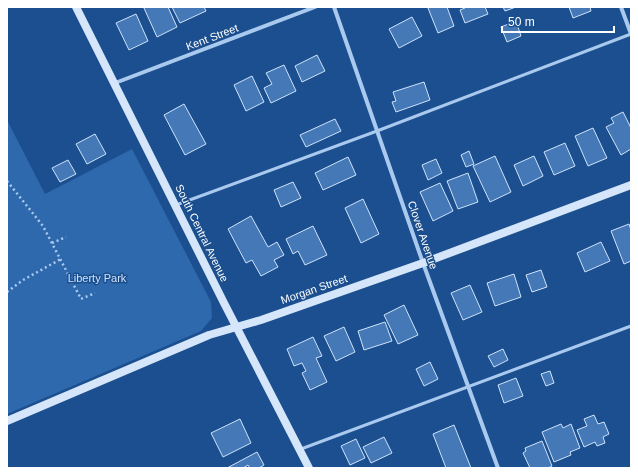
<svg xmlns="http://www.w3.org/2000/svg" width="638" height="475" viewBox="0 0 638 475" font-family="Arial,sans-serif">
  <rect width="100%" height="100%" fill="#1b4f8f"/>
  <polygon fill="#2e69ad" points="7,120 45,194 132,149 211,302 212,318 201,331 7,414"/>
  <g fill="#4478b7" stroke="#cfe3fa">
    <polygon points="145,7 168,7 177,27 157,37 144,8"/>
    <polygon points="172,7 204,7 206,11 180,23"/>
    <polygon points="430,7 447,7 454,26 438,33 428,8"/>
    <polygon points="465,7 485,7 488,14 465,23 460,10 465,8"/>
    <polygon points="503,7 516,7 505,11"/>
    <polygon points="569,7 590,7 591,11 573,18"/>
    <polygon points="136,14 148,41 129,50 116,23"/>
    <polygon points="412,17 422,36 399,48 389,29"/>
    <polygon points="516,21 521,36 507,42 501,27"/>
    <polygon points="317,55 325,71 302,82 295,66"/>
    <polygon points="284,65 296,91 271,103 264,88 272,84 266,73"/>
    <polygon points="252,76 264,102 246,111 234,85"/>
    <polygon points="424,82 430,100 396,112 392,102 396,101 393,92"/>
    <polygon points="184,104 206,144 185,155 164,115"/>
    <polygon points="623,112 631,128 631,149 621,155 606,127 614,123 611,118"/>
    <polygon points="335,119 341,131 306,147 300,135"/>
    <polygon points="593,128 607,158 588,166 575,136"/>
    <polygon points="95,134 106,154 87,164 76,144"/>
    <polygon points="565,143 575,166 554,175 544,152"/>
    <polygon points="469,151 474,164 466,167 461,155"/>
    <polygon points="495,156 511,192 490,202 473,166"/>
    <polygon points="534,156 543,176 523,186 514,165"/>
    <polygon points="348,157 356,175 323,190 315,173"/>
    <polygon points="436,159 442,173 428,180 422,165"/>
    <polygon points="68,160 76,174 60,182 52,168"/>
    <polygon points="468,173 478,202 458,209 447,181"/>
    <polygon points="293,182 301,198 281,207 274,190"/>
    <polygon points="440,183 453,211 433,221 420,192"/>
    <polygon points="363,199 379,234 361,243 345,208"/>
    <polygon points="251,216 268,247 277,242 284,255 274,260 278,267 261,276 252,260 246,263 228,229"/>
    <polygon points="629,224 631,230 631,261 624,264 611,231"/>
    <polygon points="313,226 327,255 305,265 298,251 293,254 286,239"/>
    <polygon points="601,242 610,261 585,272 577,253"/>
    <polygon points="541,270 547,287 532,292 526,275"/>
    <polygon points="514,274 521,297 495,306 487,283"/>
    <polygon points="470,285 482,312 463,320 451,293"/>
    <polygon points="404,305 418,335 398,344 384,315"/>
    <polygon points="385,322 392,341 364,350 358,331"/>
    <polygon points="344,327 355,352 336,361 324,336"/>
    <polygon points="313,337 322,356 316,358 327,382 310,390 302,373 306,371 302,363 294,366 287,349"/>
    <polygon points="503,349 508,360 494,367 488,356"/>
    <polygon points="430,362 438,379 424,386 416,369"/>
    <polygon points="550,371 554,383 546,386 541,374"/>
    <polygon points="516,378 523,396 504,403 498,385"/>
    <polygon points="594,415 598,424 604,422 609,434 603,437 605,443 597,446 595,442 584,447 577,430 587,426 584,419"/>
    <polygon points="240,419 251,443 223,457 211,433"/>
    <polygon points="561,424 563,428 571,424 580,448 570,452 571,455 554,462 542,432"/>
    <polygon points="454,425 471,468 446,468 433,434"/>
    <polygon points="384,437 392,453 371,463 363,447"/>
    <polygon points="356,439 365,458 350,465 341,446"/>
    <polygon points="542,441 552,466 548,468 530,468 523,453 526,451 525,448"/>
    <polygon points="257,452 264,465 259,468 250,468 248,465 243,468 227,468"/>
  </g>
  <g fill="none" stroke-linecap="round" stroke-linejoin="round">
    <g stroke="#a9c9ee" stroke-width="2.5" stroke-dasharray="2 3" stroke-linecap="butt">
      <polyline points="7,181 43,226 81,299 95,293"/>
      <polyline points="52,243 66,237"/>
      <polyline points="7,292 23,280 61,259"/>
    </g>
    <g stroke="#a9c9ee" stroke-width="3">
      <polyline points="176,205 377,131 631,34"/>
      <polyline points="301,449 631,326"/>
    </g>
    <g stroke="#a9c9ee" stroke-width="4">
      <polyline points="334,7 423,263 498,468"/>
      <polyline points="621,7 631,34"/>
      <polyline points="115,83 315,7"/>
    </g>
    <g stroke="#d6e6fa" stroke-width="8">
      <polyline points="76,7 224,303 309,468"/>
      <polyline points="7,421 209,335 261,320 423,263 631,185"/>
    </g>
  </g>
  <g text-anchor="middle" stroke-width="3" stroke-linejoin="round" paint-order="stroke">
    <g font-size="11" fill="#fff" stroke="#1b4f8f">
      <text transform="translate(212 37) rotate(-21)" y="4">Kent Street</text>
      <text transform="translate(202 233) rotate(64)" y="4">South Central Avenue</text>
      <text transform="translate(423 235) rotate(71)" y="4">Clover Avenue</text>
      <text transform="translate(314 289) rotate(-19)" y="4">Morgan Street</text>
    </g>
    <g font-size="11" fill="#cfe3fa" stroke="#1b4f8f">
      <text x="97" y="282">Liberty Park</text>
    </g>
  </g>
  <rect width="638" height="475" fill="none" stroke="#ffffff" stroke-width="16"/>
  <path d="M502 26v6h112v-6" fill="none" stroke="#ffffff" stroke-width="2"/>
  <text x="508" y="26" font-size="12" fill="#ffffff" stroke="#1b4f8f" stroke-width="3" paint-order="stroke">50 m</text>
</svg>
